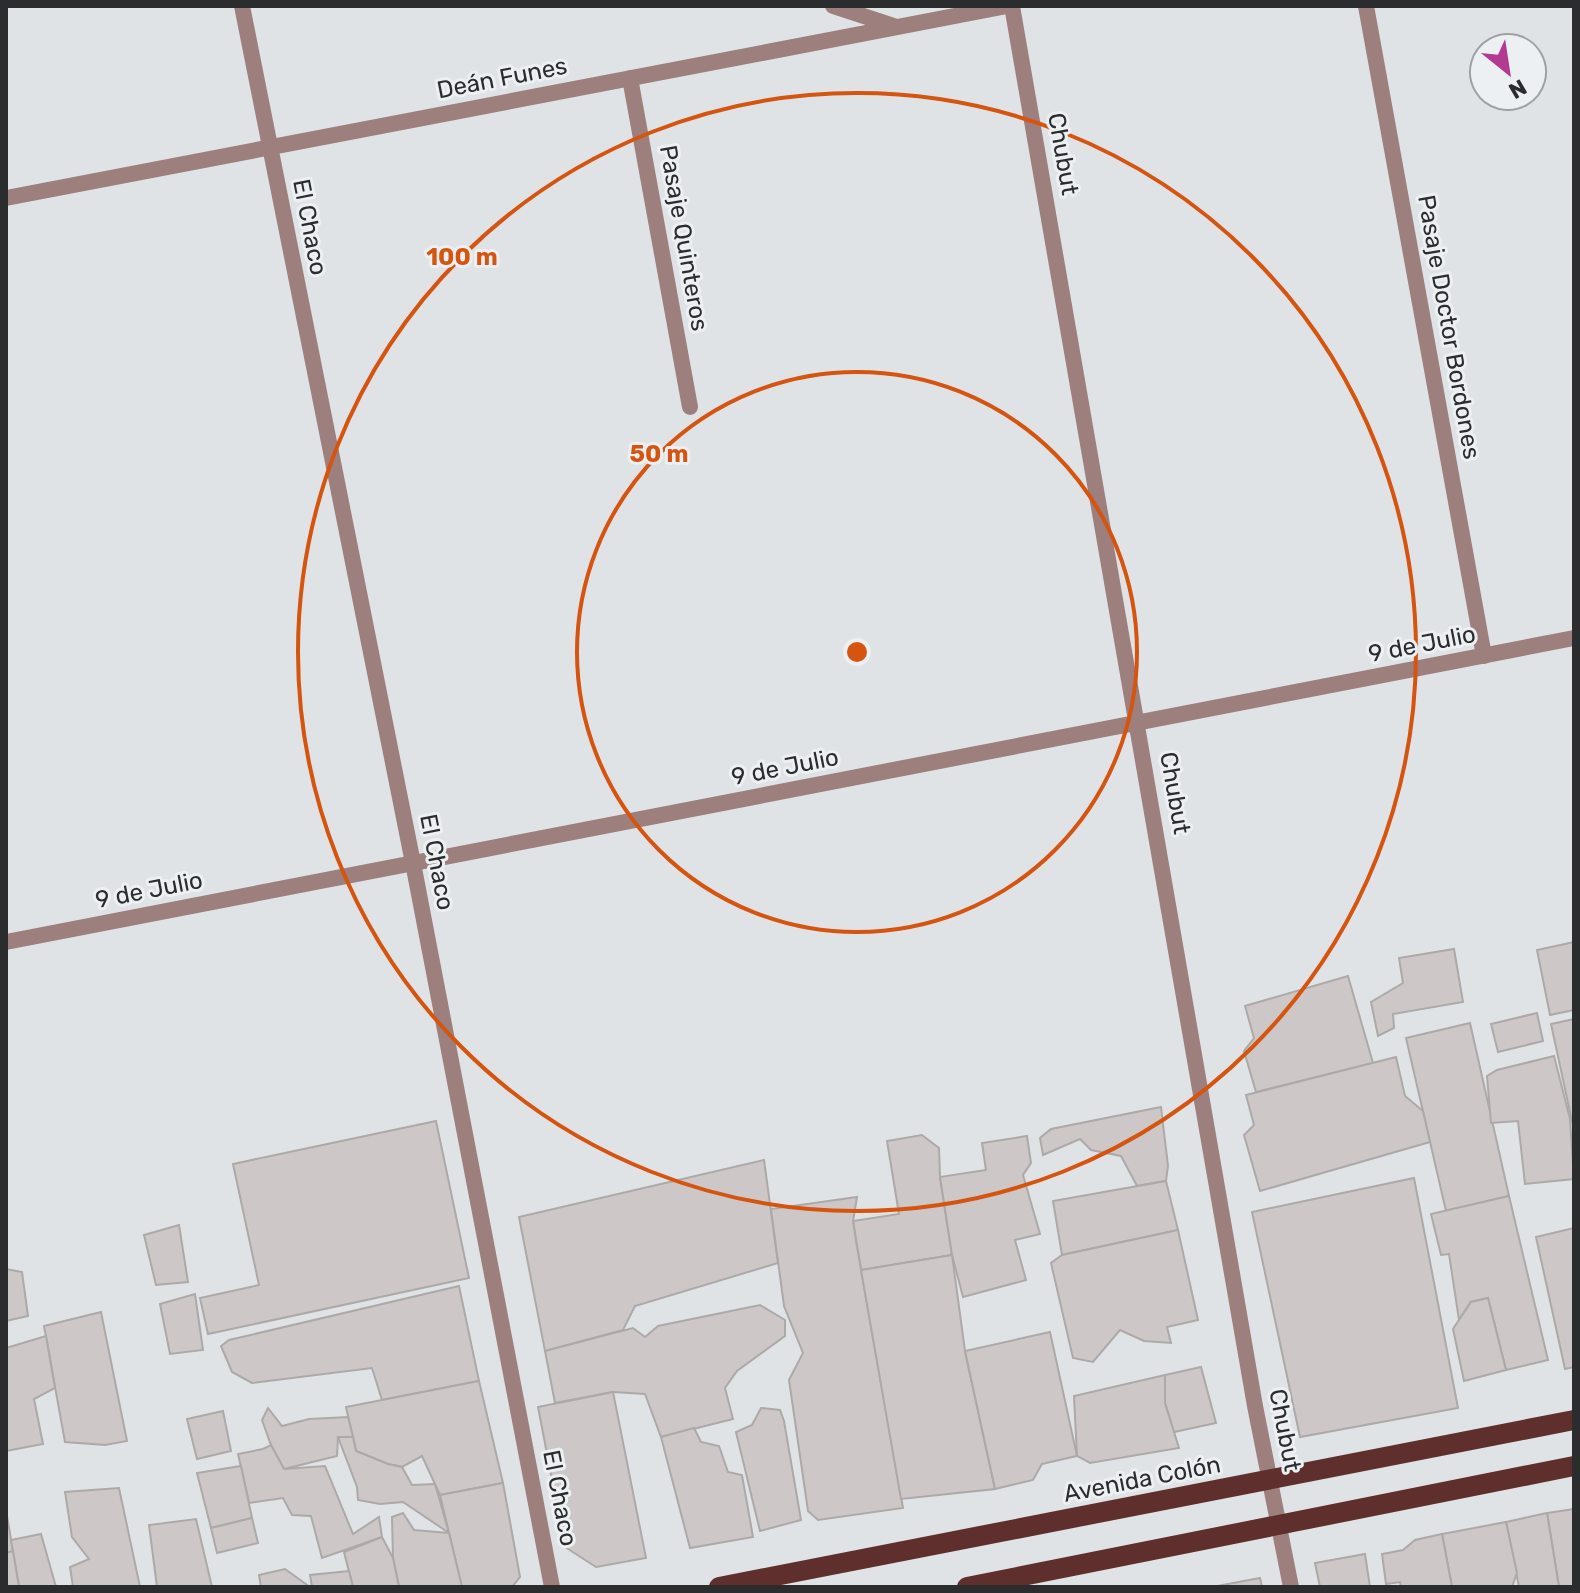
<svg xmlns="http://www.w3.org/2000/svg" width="1580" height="1593" viewBox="0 0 1580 1593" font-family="Rubik,sans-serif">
  <rect width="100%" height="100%" fill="#e0e3e6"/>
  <g fill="#cdc8c7" stroke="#ada9a8" stroke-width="2">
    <polygon points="1574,942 1574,1010 1550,1015 1537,950"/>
    <polygon points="1454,949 1463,1002 1393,1014 1394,1028 1378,1036 1371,1002 1403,983 1399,958"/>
    <polygon points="1348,976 1373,1063 1256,1092 1244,1051 1254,1038 1245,1006"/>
    <polygon points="1537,1013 1543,1041 1498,1052 1491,1024"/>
    <polygon points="1574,1019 1574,1126 1573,1126 1551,1024"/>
    <polygon points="1470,1023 1509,1196 1446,1211 1406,1038"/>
    <polygon points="1554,1056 1570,1119 1574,1179 1525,1184 1518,1121 1491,1123 1487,1076 1497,1070"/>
    <polygon points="1396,1057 1405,1096 1423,1111 1430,1142 1260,1191 1244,1135 1254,1125 1246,1095"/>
    <polygon points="1161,1107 1168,1166 1166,1181 1137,1186 1121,1156 1091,1150 1080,1139 1043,1155 1040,1138 1051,1129"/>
    <polygon points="436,1121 469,1278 208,1334 200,1298 259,1285 233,1164"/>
    <polygon points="922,1135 939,1148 940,1177 952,1255 861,1270 853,1221 899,1214 887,1141"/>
    <polygon points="1027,1136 1031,1163 1023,1175 1040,1234 1015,1240 1026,1280 963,1297 952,1255 940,1177 986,1170 982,1143"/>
    <polygon points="764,1160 778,1263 635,1306 623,1330 545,1351 519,1217"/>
    <polygon points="1414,1178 1458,1408 1300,1437 1252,1212"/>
    <polygon points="1166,1181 1178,1230 1062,1255 1053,1201"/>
    <polygon points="1509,1196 1548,1360 1506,1370 1488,1298 1471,1302 1459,1320 1449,1254 1441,1255 1431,1214"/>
    <polygon points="857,1197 853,1221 856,1241 903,1508 818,1520 808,1511 789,1380 803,1353 784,1306 771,1209"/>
    <polygon points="179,1225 188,1282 156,1285 144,1235"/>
    <polygon points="1574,1228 1574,1367 1565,1369 1536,1237"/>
    <polygon points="1178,1230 1198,1320 1167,1327 1171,1343 1144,1341 1120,1330 1093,1362 1073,1358 1051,1263 1062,1255"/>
    <polygon points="952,1255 965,1351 995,1489 901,1499 861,1270"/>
    <polygon points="6,1269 22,1272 28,1316 6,1321"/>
    <polygon points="459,1286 479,1381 382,1400 372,1368 252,1383 232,1372 221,1346 229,1340"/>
    <polygon points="195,1294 203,1350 170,1354 160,1304"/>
    <polygon points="1488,1298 1506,1370 1464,1381 1453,1329 1471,1302"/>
    <polygon points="760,1305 785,1320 785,1336 737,1371 725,1388 733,1419 661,1437 645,1394 613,1392 555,1403 545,1351 633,1328 645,1337 658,1326"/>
    <polygon points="101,1312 127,1441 105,1445 65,1442 44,1326"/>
    <polygon points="1050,1332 1077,1456 1042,1464 1033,1480 995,1489 965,1351"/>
    <polygon points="46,1336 55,1388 34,1399 43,1444 6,1451 6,1348"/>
    <polygon points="1201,1367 1216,1423 1174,1432 1165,1403 1165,1375"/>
    <polygon points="1165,1375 1165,1403 1179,1448 1090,1463 1077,1456 1074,1396"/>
    <polygon points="479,1381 503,1483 440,1495 422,1456 402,1467 388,1464 356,1451 346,1407"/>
    <polygon points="613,1392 646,1558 596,1567 565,1547 538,1407"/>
    <polygon points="268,1408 282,1426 309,1419 348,1417 353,1437 338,1437 337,1456 284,1469 271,1445 262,1420"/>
    <polygon points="761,1408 780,1410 784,1421 801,1520 760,1531 736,1432 752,1425"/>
    <polygon points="223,1411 231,1451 197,1459 187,1419"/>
    <polygon points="694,1428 701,1442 719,1446 728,1472 742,1475 753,1537 690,1548 661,1437"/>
    <polygon points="338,1437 353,1437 356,1451 388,1464 402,1467 412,1485 435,1484 449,1533 403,1502 380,1504 358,1500 357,1487"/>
    <polygon points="271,1445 284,1469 325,1466 353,1534 379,1517 382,1537 322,1558 311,1516 292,1515 283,1498 249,1503 238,1454 263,1449"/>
    <polygon points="241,1466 252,1518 211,1528 197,1473"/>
    <polygon points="503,1483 520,1577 512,1587 462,1587 440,1495"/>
    <polygon points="119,1488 140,1587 73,1587 70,1567 89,1559 72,1537 65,1492"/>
    <polygon points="1574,1509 1574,1587 1559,1587 1547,1513"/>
    <polygon points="6,1510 13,1551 6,1553"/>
    <polygon points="403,1513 414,1530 449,1533 462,1587 399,1587 393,1558 392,1517"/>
    <polygon points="1547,1513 1559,1587 1519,1587 1506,1522"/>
    <polygon points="252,1518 258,1543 217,1553 211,1528"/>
    <polygon points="196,1519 212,1587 157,1587 149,1525"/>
    <polygon points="1506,1522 1517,1573 1512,1587 1452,1587 1442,1534"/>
    <polygon points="41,1534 56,1587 19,1587 11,1540"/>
    <polygon points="1442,1534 1452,1587 1401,1587 1400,1582 1386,1584 1382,1554 1403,1550 1415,1540"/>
    <polygon points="382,1537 393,1558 399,1587 353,1587 344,1552"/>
    <polygon points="13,1551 19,1587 6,1587 6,1553"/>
    <polygon points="1365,1554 1370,1587 1320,1587 1315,1563"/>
    <polygon points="285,1569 310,1587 261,1587 259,1575"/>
    <polygon points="349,1571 353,1587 312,1587 310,1575"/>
    <polygon points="1260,1578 1262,1587 1212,1587"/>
  </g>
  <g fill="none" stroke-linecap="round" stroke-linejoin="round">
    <g stroke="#9d807e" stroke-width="16">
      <polyline points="242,6 413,863 552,1587"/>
      <polyline points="833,6 894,26"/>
      <polyline points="1012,6 1255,1406 1291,1587"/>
      <polyline points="1366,6 1484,656"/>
      <polyline points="630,78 690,407"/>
      <polyline points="6,198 1007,6"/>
      <polyline points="6,942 1574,638"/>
    </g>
    <g stroke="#5f2f2e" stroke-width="20">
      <polyline points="719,1587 1574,1420"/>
      <polyline points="967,1587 1574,1466"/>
    </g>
  </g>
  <g fill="none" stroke="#d5540f" stroke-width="4">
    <circle cx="857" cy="652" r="280"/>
    <circle cx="857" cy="652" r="559"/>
  </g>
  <g text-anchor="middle" stroke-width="6" stroke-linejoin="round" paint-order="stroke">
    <g font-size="24" fill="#2b2c2d" stroke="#edf0f3">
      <text transform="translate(502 78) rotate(-11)" y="8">Deán Funes</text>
      <text transform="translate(1063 154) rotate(80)" y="8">Chubut</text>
      <text transform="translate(310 227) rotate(79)" y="8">El Chaco</text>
      <text transform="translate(684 238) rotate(80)" y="8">Pasaje Quinteros</text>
      <text transform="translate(1449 327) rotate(80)" y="8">Pasaje Doctor Bordones</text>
      <text transform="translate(1422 644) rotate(-11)" y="8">9 de Julio</text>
      <text transform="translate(785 767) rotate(-11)" y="8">9 de Julio</text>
      <text transform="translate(1175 793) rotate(80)" y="8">Chubut</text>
      <text transform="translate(437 862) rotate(79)" y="8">El Chaco</text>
      <text transform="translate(149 890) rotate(-11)" y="8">9 de Julio</text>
      <text transform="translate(1285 1430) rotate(79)" y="8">Chubut</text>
      <text transform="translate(1142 1479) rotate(-11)" y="8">Avenida Colón</text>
      <text transform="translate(560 1498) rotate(79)" y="8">El Chaco</text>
    </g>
  </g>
  <circle cx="857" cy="652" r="12" fill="#d5540f" stroke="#edf0f3" stroke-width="4"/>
  <g font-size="24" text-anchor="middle" font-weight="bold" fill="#d5540f" stroke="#edf0f3" stroke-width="6" stroke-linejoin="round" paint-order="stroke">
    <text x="462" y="265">100 m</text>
    <text x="659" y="462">50 m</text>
  </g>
  <rect width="1580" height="1593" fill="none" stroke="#2b2c2d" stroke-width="16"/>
  <g transform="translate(1508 72) rotate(150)"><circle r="38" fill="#edf0f3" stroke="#9fa2a4" stroke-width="2"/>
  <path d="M0-6L14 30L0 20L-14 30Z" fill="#b23a90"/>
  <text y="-12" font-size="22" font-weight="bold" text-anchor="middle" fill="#2b2c2d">N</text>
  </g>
</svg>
